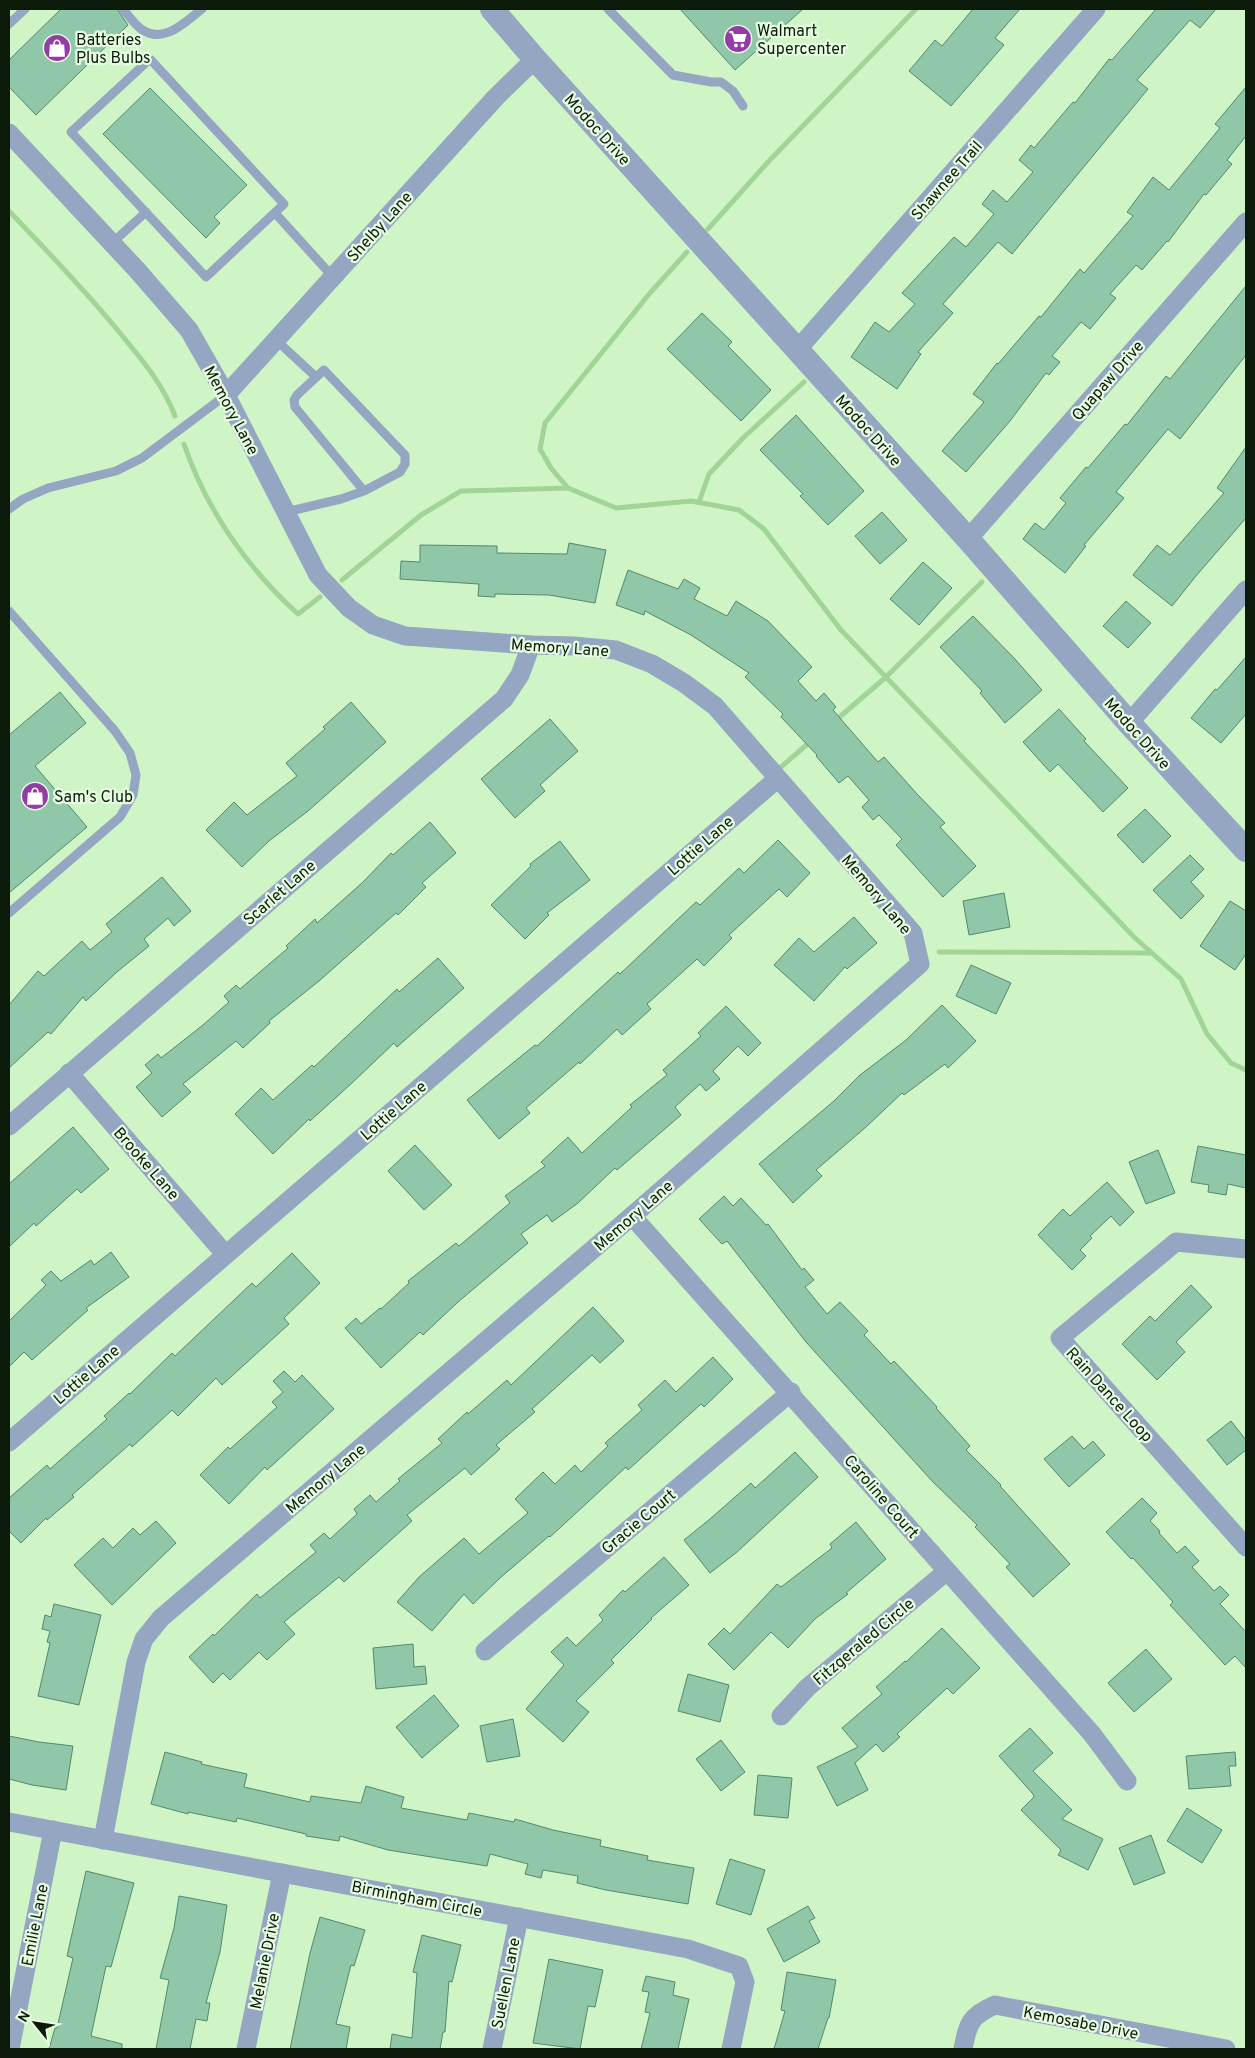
<svg xmlns="http://www.w3.org/2000/svg" width="1255" height="2058" viewBox="0 0 1255 2058" font-family="Overpass,sans-serif">
  <rect width="100%" height="100%" fill="#cff5c7"/>
  <g fill="none" stroke-linecap="round" stroke-linejoin="round">
    <g stroke="#a1d496" stroke-width="5">
      <path d="M9,211C47,251 85,290 120,333C142,360 163,384 175,416"/>
      <polyline points="708,229 768,162 916,9"/>
      <path d="M184,444C206,509 247,568 298,614L320,597"/>
      <polyline points="568,488 551,468 540,449 545,423 650,293 687,252"/>
      <polyline points="699,502 709,474 743,438 804,382"/>
      <polyline points="342,580 421,515 461,491 568,488 616,508 691,501 739,510 764,529 841,630 1134,937 1181,979 1207,1034 1231,1063 1246,1070"/>
      <polyline points="835,721 886,677 982,582"/>
      <polyline points="781,767 811,741"/>
      <polyline points="939,952 1151,953"/>
    </g>
  </g>
  <g fill="#8fc7a8" stroke="#53896d">
    <polygon points="61,9 117,9 128,25 36,115 9,87 9,60"/>
    <polygon points="680,9 803,9 735,70"/>
    <polygon points="973,9 1020,9 995,38 1004,45 951,106 909,71 935,40 942,46"/>
    <polygon points="1156,9 1216,9 1200,28 1190,20 1137,80 1148,89 1012,254 998,242 943,304 953,313 918,352 921,354 897,389 851,357 875,322 889,332 915,304 902,293 954,237 966,247 994,214 982,204 993,190 1007,202 1033,172 1019,160 1031,145 1034,148 1073,102 1075,103 1109,59 1112,60"/>
    <polygon points="1246,87 1246,136 1227,160 1232,164 1206,195 1204,194 1168,242 1167,241 1142,270 1136,265 1110,294 1116,298 1090,329 1081,322 1052,356 1060,362 1049,375 1046,373 1010,421 966,472 942,451 984,402 973,394 997,363 998,364 1039,316 1041,317 1080,269 1084,273 1133,216 1127,212 1153,177 1169,190 1220,128 1215,124"/>
    <polygon points="150,88 247,185 214,217 220,223 206,238 103,134"/>
    <polygon points="1246,286 1246,355 1180,439 1168,429 1116,492 1124,498 1084,545 1086,546 1065,573 1023,539 1035,523 1044,530 1066,503 1060,498 1086,467 1088,468 1125,424 1127,425 1166,376 1170,379"/>
    <polygon points="702,313 732,342 728,346 771,390 741,421 667,349"/>
    <polygon points="796,415 864,491 828,525 800,496 803,494 760,450"/>
    <polygon points="1246,447 1246,518 1196,576 1172,606 1133,575 1157,545 1170,555 1224,493 1217,488"/>
    <polygon points="882,512 907,540 880,564 855,536"/>
    <polygon points="569,543 606,550 595,603 549,595 495,594 495,597 478,596 479,584 400,579 401,561 420,562 420,545 497,546 497,553 567,554"/>
    <polygon points="923,562 952,588 919,625 890,599"/>
    <polygon points="628,570 678,589 684,579 700,588 694,599 727,616 736,601 768,621 812,667 798,681 816,701 824,693 836,707 833,710 878,762 884,757 918,795 945,823 940,827 976,866 943,897 896,845 902,839 879,815 873,820 862,807 869,800 848,776 839,783 816,756 817,755 781,717 783,714 745,677 749,673 691,635 645,611 644,615 616,605"/>
    <polygon points="1126,601 1151,623 1128,648 1103,626"/>
    <polygon points="973,616 1015,659 1042,690 1005,723 980,693 982,691 940,647"/>
    <polygon points="1246,657 1246,714 1221,743 1191,718 1215,689 1217,690"/>
    <polygon points="60,692 86,723 35,766 87,827 9,893 9,735"/>
    <polygon points="351,702 386,742 308,811 269,841 242,867 206,830 234,802 247,815 297,776 286,763 325,729 323,727"/>
    <polygon points="1059,709 1086,739 1084,741 1128,788 1103,812 1058,764 1050,772 1023,742"/>
    <polygon points="550,719 578,751 540,785 545,791 515,818 481,779"/>
    <polygon points="1145,809 1171,836 1143,863 1117,835"/>
    <polygon points="430,822 456,853 422,883 426,887 398,915 396,913 319,981 269,1021 270,1023 243,1048 236,1041 183,1084 191,1092 162,1117 136,1087 152,1073 145,1065 158,1054 161,1058 203,1025 229,1002 224,996 236,985 240,989 288,948 286,946 315,919 317,923 363,882 391,853 393,855"/>
    <polygon points="778,840 810,873 787,897 779,889 729,935 732,938 704,966 697,959 647,1004 651,1009 622,1035 617,1029 580,1064 579,1062 526,1108 530,1113 499,1139 467,1100 535,1045 537,1046 618,972 620,974 696,902 700,905 739,868 744,873"/>
    <polygon points="560,841 590,880 547,913 549,915 525,939 491,905 531,866 530,864"/>
    <polygon points="1190,855 1204,869 1191,882 1204,896 1181,919 1153,890"/>
    <polygon points="162,877 191,911 174,926 168,918 144,939 149,946 118,971 86,1001 83,997 51,1034 48,1032 9,1068 9,1005 38,971 44,976 82,941 90,950 112,932 106,924"/>
    <polygon points="1004,893 1010,927 969,935 963,901"/>
    <polygon points="1230,901 1246,911 1246,954 1235,970 1200,946"/>
    <polygon points="854,917 877,943 847,969 845,967 814,1001 774,965 799,938 814,952"/>
    <polygon points="438,958 464,988 397,1047 394,1043 352,1083 310,1121 309,1119 273,1154 235,1114 261,1088 273,1100 312,1065 314,1067 397,989 399,992"/>
    <polygon points="971,965 1011,983 996,1014 956,996"/>
    <polygon points="942,1005 976,1041 948,1068 945,1064 904,1095 902,1093 866,1127 816,1170 822,1176 793,1203 759,1164 834,1101 860,1075 906,1040"/>
    <polygon points="726,1006 761,1043 748,1056 738,1046 713,1071 720,1079 706,1091 700,1084 675,1107 681,1115 617,1170 615,1168 578,1203 552,1222 547,1215 521,1234 528,1243 458,1302 423,1335 420,1332 381,1368 345,1328 356,1318 361,1324 380,1308 381,1309 409,1283 408,1281 456,1243 459,1246 510,1203 505,1196 545,1166 541,1162 568,1137 582,1153 632,1107 630,1105 667,1075 663,1070 701,1036 698,1033"/>
    <polygon points="73,1127 109,1169 81,1193 77,1189 36,1226 34,1223 9,1247 9,1184"/>
    <polygon points="415,1145 452,1185 424,1210 388,1171"/>
    <polygon points="1198,1146 1246,1155 1246,1188 1228,1184 1226,1195 1208,1192 1209,1185 1191,1182"/>
    <polygon points="1158,1150 1175,1193 1146,1204 1129,1162"/>
    <polygon points="1107,1182 1134,1212 1120,1226 1111,1216 1090,1236 1092,1238 1080,1250 1086,1256 1072,1270 1038,1235 1063,1209 1070,1216"/>
    <polygon points="724,1196 733,1206 741,1198 766,1225 768,1224 802,1270 804,1268 814,1280 805,1287 827,1314 840,1302 868,1331 864,1335 891,1364 894,1361 937,1407 936,1408 970,1446 966,1450 1001,1485 1000,1486 1070,1564 1033,1597 1006,1567 1010,1564 975,1527 977,1525 932,1481 806,1342 727,1241 722,1244 699,1219"/>
    <polygon points="111,1252 129,1277 86,1308 88,1310 32,1360 24,1352 9,1367 9,1321 46,1285 41,1280 51,1271 61,1281 91,1260 94,1265"/>
    <polygon points="292,1253 320,1283 284,1318 289,1324 222,1385 216,1378 178,1416 172,1410 132,1447 130,1444 72,1495 74,1497 47,1520 46,1518 21,1543 9,1531 9,1498 47,1465 50,1469 107,1419 104,1416 129,1393 130,1394 172,1353 175,1356 252,1283 256,1287"/>
    <polygon points="1191,1285 1212,1307 1176,1342 1185,1352 1157,1380 1122,1344 1150,1316 1155,1321"/>
    <polygon points="593,1307 624,1341 600,1363 592,1355 532,1409 535,1412 496,1445 500,1449 471,1475 465,1468 407,1515 412,1521 344,1582 339,1577 284,1622 295,1634 267,1660 259,1652 230,1680 223,1673 213,1683 189,1657 213,1634 214,1636 257,1594 260,1598 316,1552 310,1545 324,1533 330,1539 357,1514 354,1509 370,1495 376,1502 400,1481 398,1479 442,1443 438,1439 467,1412 468,1414 507,1380 511,1385"/>
    <polygon points="713,1357 733,1379 704,1407 701,1404 628,1470 626,1467 550,1537 549,1536 500,1578 473,1604 464,1594 432,1631 397,1602 419,1577 464,1538 479,1554 528,1513 515,1499 543,1472 555,1484 575,1465 581,1472 608,1446 605,1443 642,1410 638,1405 665,1380 676,1392"/>
    <polygon points="284,1371 295,1382 302,1375 334,1409 267,1470 265,1467 229,1504 200,1475 228,1447 230,1449 277,1407 272,1402 283,1392 273,1381"/>
    <polygon points="1231,1421 1246,1440 1246,1450 1227,1465 1207,1440"/>
    <polygon points="1072,1436 1084,1449 1093,1441 1105,1455 1069,1487 1044,1459"/>
    <polygon points="795,1452 818,1477 737,1552 710,1573 684,1540 710,1519 751,1483 755,1488"/>
    <polygon points="1142,1498 1157,1513 1150,1521 1160,1531 1159,1533 1177,1553 1185,1546 1199,1561 1192,1567 1214,1591 1220,1586 1229,1595 1220,1604 1246,1632 1246,1668 1235,1656 1225,1665 1170,1605 1173,1602 1133,1558 1131,1559 1106,1532"/>
    <polygon points="156,1521 176,1543 112,1605 74,1565 103,1538 113,1548 133,1528 140,1535"/>
    <polygon points="856,1522 886,1559 846,1593 848,1594 815,1619 788,1648 771,1632 734,1670 708,1644 724,1628 730,1634 777,1584 781,1587 832,1548 830,1544"/>
    <polygon points="664,1557 689,1585 651,1618 652,1619 611,1660 614,1663 576,1701 589,1712 563,1742 526,1709 564,1665 551,1652 567,1637 576,1646 603,1620 599,1615 623,1590 625,1592"/>
    <polygon points="54,1604 101,1615 79,1705 38,1696 50,1643 47,1642 50,1631 42,1629 45,1615 51,1617"/>
    <polygon points="942,1628 980,1668 953,1694 947,1688 897,1734 900,1737 883,1752 876,1744 855,1763 868,1790 837,1806 817,1767 858,1747 842,1728 882,1694 876,1687 905,1661 906,1662"/>
    <polygon points="413,1644 414,1667 425,1666 427,1684 376,1689 373,1648"/>
    <polygon points="1146,1649 1172,1679 1134,1712 1108,1683"/>
    <polygon points="688,1674 729,1685 720,1722 678,1711"/>
    <polygon points="434,1695 459,1726 422,1758 396,1727"/>
    <polygon points="513,1719 520,1756 487,1762 480,1726"/>
    <polygon points="1030,1728 1053,1753 1033,1771 1072,1810 1062,1819 1103,1839 1088,1870 1058,1855 1061,1850 1021,1810 1034,1797 1033,1794 999,1756"/>
    <polygon points="9,1736 39,1742 73,1746 66,1790 32,1785 9,1779"/>
    <polygon points="721,1740 745,1772 721,1791 696,1759"/>
    <polygon points="165,1752 202,1762 201,1764 247,1774 244,1787 310,1802 311,1796 361,1803 366,1786 404,1797 401,1808 467,1820 469,1813 514,1822 515,1819 553,1830 601,1840 600,1846 648,1856 647,1860 694,1868 688,1904 606,1890 577,1883 578,1876 543,1870 541,1878 525,1874 528,1864 490,1854 487,1866 388,1850 340,1836 339,1841 306,1836 306,1834 237,1818 236,1822 188,1812 188,1814 151,1804"/>
    <polygon points="1235,1752 1236,1766 1229,1766 1231,1786 1189,1789 1186,1756"/>
    <polygon points="758,1775 792,1778 788,1818 754,1815"/>
    <polygon points="1187,1808 1222,1830 1202,1863 1167,1841"/>
    <polygon points="1151,1835 1165,1873 1134,1885 1119,1848"/>
    <polygon points="730,1859 765,1870 751,1915 716,1904"/>
    <polygon points="86,1871 134,1883 111,1967 106,1966 91,2036 122,2044 122,2049 49,2049 55,2028 57,2028 73,1958 67,1956"/>
    <polygon points="179,1896 227,1905 220,1952 206,2003 210,2003 207,2021 196,2019 190,2049 156,2049 169,1980 160,1978 174,1928"/>
    <polygon points="808,1906 815,1918 809,1921 820,1942 784,1962 767,1929"/>
    <polygon points="320,1917 365,1930 354,1966 351,1965 336,2024 350,2027 346,2049 290,2049 310,1953"/>
    <polygon points="422,1935 461,1945 452,1982 449,1981 445,2032 443,2032 440,2049 390,2049 392,2034 412,2038 417,1973 413,1972"/>
    <polygon points="549,1959 603,1970 595,2007 588,2006 580,2049 533,2043"/>
    <polygon points="787,1972 836,1980 829,2018 828,2018 818,2049 774,2049 785,2011 781,2010"/>
    <polygon points="646,1976 675,1982 673,1995 689,1999 678,2049 641,2049 650,2013 645,2012 649,1992 642,1991"/>
  </g>
  <g fill="none" stroke-linecap="round" stroke-linejoin="round">
    <g stroke="#94a6c1" stroke-width="9">
      <path d="M123,9C128,15 134,24 141,29C164,45 185,22 202,9"/>
      <polyline points="608,9 673,75 711,82 721,82 733,91 743,106"/>
      <polyline points="9,24 25,9"/>
      <polygon points="150,59 284,204 206,277 71,132"/>
      <polyline points="275,213 333,277"/>
      <polyline points="112,243 146,212"/>
      <polyline points="276,340 316,377"/>
      <polyline points="9,509 23,499 48,488 116,471 142,458 226,395"/>
      <polyline points="286,512 341,499 364,491 400,472 405,464 405,455 324,370 297,395 294,400 295,407 364,491"/>
      <polyline points="9,611 115,731 130,753 136,775 133,795 120,817 9,913"/>
    </g>
    <g stroke="#94a6c1" stroke-width="19">
      <polyline points="9,133 137,270 189,330 226,395 318,575 349,608 373,625 405,636 531,645 574,646 616,650 652,664 684,683 715,706 913,933 920,964 632,1216 161,1618 144,1639 136,1662 103,1840"/>
      <polyline points="797,350 1096,9"/>
      <polyline points="226,395 496,97 535,59"/>
      <polyline points="968,539 1246,222"/>
      <polyline points="1129,723 1246,590"/>
      <polyline points="69,1073 225,1254"/>
      <polyline points="9,1126 504,699 520,675 531,645"/>
      <polyline points="632,1216 1092,1734 1127,1781"/>
      <polyline points="1246,1249 1176,1242 1060,1338 1246,1547"/>
      <polyline points="9,1442 777,779"/>
      <polyline points="485,1651 791,1392"/>
      <polyline points="781,1716 808,1687 947,1571"/>
      <polyline points="9,1822 688,1949 739,1966 745,1982 731,2049"/>
      <polyline points="10,2049 53,1830"/>
      <polyline points="246,2049 282,1873"/>
      <polyline points="492,2049 519,1917"/>
      <path d="M963,2049C968,2023 970,2016 995,2005L1226,2049"/>
    </g>
    <polyline stroke="#94a6c1" stroke-width="24" points="492,9 535,59 968,539 1129,723 1246,850"/>
  </g>
  <defs>
    <g id="supermarket-disc" transform="scale(1.4375)"><circle r="9.5" fill="#943ba7" stroke="#e7fde2"/><path d="M-6-5.5h2.5l.6 2H6L4.5 2H-2.5L-4.4-4H-6ZM-1.5 3.2a1.3 1.3 0 1 0 .1 0ZM3 3.2a1.3 1.3 0 1 0 .1 0Z" fill="#fff"/></g>
    <g id="shop-disc" transform="scale(1.4375)"><circle r="9.5" fill="#943ba7" stroke="#e7fde2"/><path d="M-5-2.5h2.3a2.7 3.5 0 0 1 5.4 0H5L5.5 6h-11ZM-1.5-2.5h3a1.5 2.3 0 0 0-3 0Z" fill="#fff"/></g>
  </defs>
  <g fill-rule="evenodd">
    <use href="#supermarket-disc" x="738" y="39"/>
    <use href="#shop-disc" x="57" y="48"/>
    <use href="#shop-disc" x="35" y="796"/>
  </g>
  <g text-anchor="middle" stroke-width="4.5" stroke-linejoin="round" paint-order="stroke">
    <g font-size="16" fill="#0c1a09" stroke="#e7fde2" text-anchor="start">
      <text x="757" y="36">Walmart<tspan x="757" dy="18">Supercenter</tspan></text>
      <text x="76" y="45">Batteries<tspan x="76" dy="18">Plus Bulbs</tspan></text>
      <text x="54" y="802">Sam's Club</text>
    </g>
    <g font-size="16" fill="#0c1a09" stroke="#e7fde2">
      <text transform="translate(598 129) rotate(48)" y="6">Modoc Drive</text>
      <text transform="translate(946 180) rotate(-49)" y="6">Shawnee Trail</text>
      <text transform="translate(379 226) rotate(-48)" y="6">Shelby Lane</text>
      <text transform="translate(1107 380) rotate(-49)" y="6">Quapaw Drive</text>
      <text transform="translate(232 410) rotate(62)" y="6">Memory Lane</text>
      <text transform="translate(869 430) rotate(48)" y="6">Modoc Drive</text>
      <text transform="translate(560 647) rotate(4)" y="6">Memory Lane</text>
      <text transform="translate(1138 733) rotate(48)" y="6">Modoc Drive</text>
      <text transform="translate(700 845) rotate(-41)" y="6">Lottie Lane</text>
      <text transform="translate(279 892) rotate(-41)" y="6">Scarlet Lane</text>
      <text transform="translate(877 894) rotate(50)" y="6">Memory Lane</text>
      <text transform="translate(393 1110) rotate(-41)" y="6">Lottie Lane</text>
      <text transform="translate(147 1163) rotate(49)" y="6">Brooke Lane</text>
      <text transform="translate(633 1215) rotate(-41)" y="6">Memory Lane</text>
      <text transform="translate(86 1374) rotate(-41)" y="6">Lottie Lane</text>
      <text transform="translate(1110 1394) rotate(48)" y="6">Rain Dance Loop</text>
      <text transform="translate(325 1478) rotate(-40)" y="6">Memory Lane</text>
      <text transform="translate(882 1496) rotate(49)" y="6">Caroline Court</text>
      <text transform="translate(638 1521) rotate(-40)" y="6">Gracie Court</text>
      <text transform="translate(863 1641) rotate(-40)" y="6">Fitzgeraled Circle</text>
      <text transform="translate(417 1898) rotate(11)" y="6">Birmingham Circle</text>
      <text transform="translate(34 1925) rotate(-79)" y="6">Emilie Lane</text>
      <text transform="translate(264 1961) rotate(-79)" y="6">Melanie Drive</text>
      <text transform="translate(505 1983) rotate(-79)" y="6">Suellen Lane</text>
      <text transform="translate(1081 2022) rotate(11)" y="6">Kemosabe Drive</text>
    </g>
  </g>
  <rect width="1255" height="2058" fill="none" stroke="#0c1a09" stroke-width="20"/>
  <g transform="translate(35 2023) rotate(300)" stroke="#e7fde2" stroke-width="4" paint-order="stroke">
  <path d="M0-4L9 19L0 12L-9 19Z" fill="#0c1a09"/>
  <text y="-8" font-size="14" font-weight="bold" text-anchor="middle" fill="#0c1a09">N</text>
  </g>
</svg>
